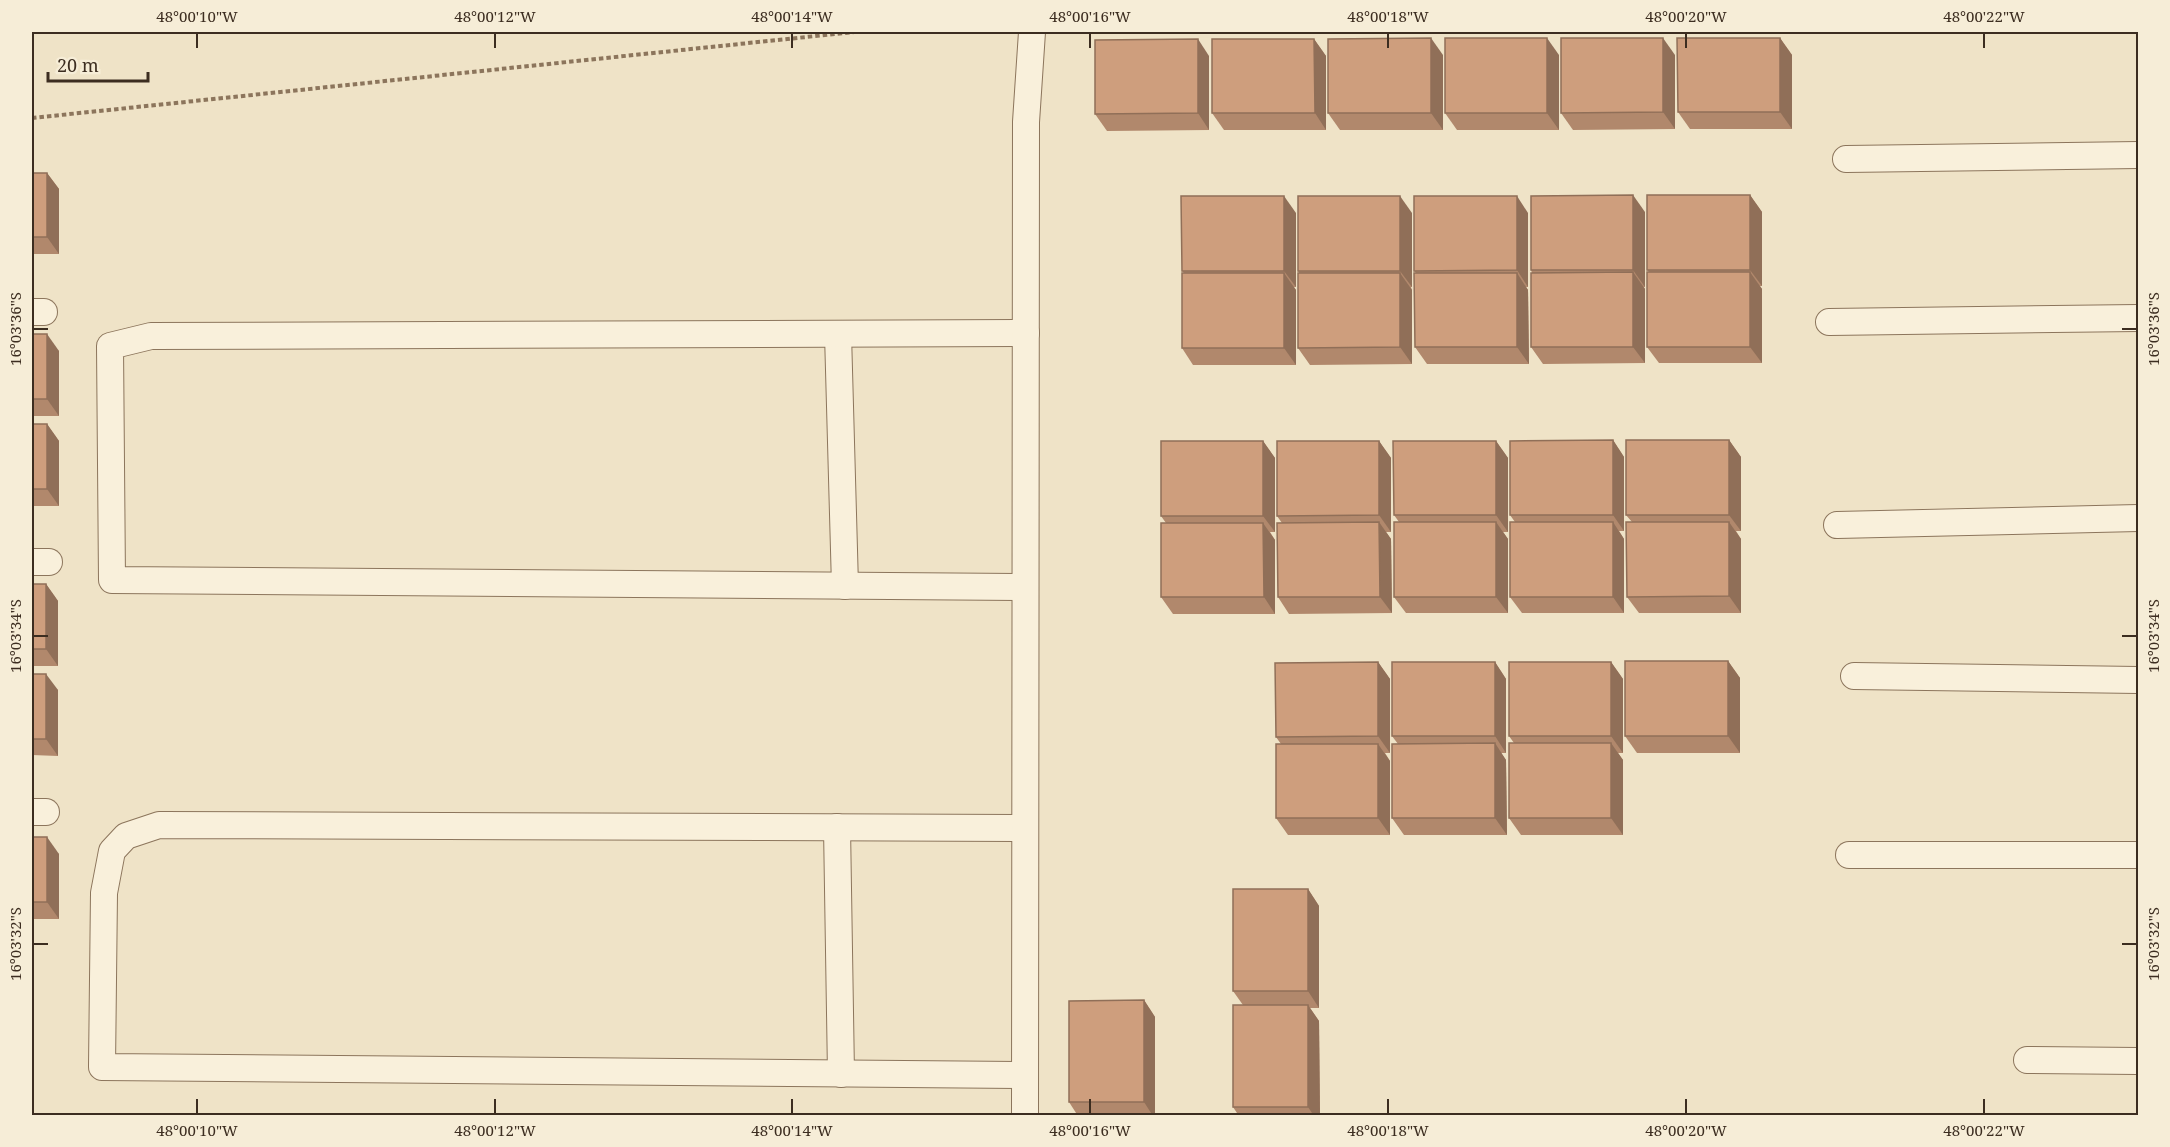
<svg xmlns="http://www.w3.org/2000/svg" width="2170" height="1147" viewBox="0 0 2170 1147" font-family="'Noto Serif',serif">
  <rect width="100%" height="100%" fill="#efe3c7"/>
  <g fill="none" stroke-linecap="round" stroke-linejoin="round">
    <g stroke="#8c755c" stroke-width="28">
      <g id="street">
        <polyline points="1846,159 2138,155"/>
        <polyline points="32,312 44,312"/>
        <polyline points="1829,322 2138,318"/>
        <polyline points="838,334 845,586"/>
        <polyline points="1837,525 2138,518"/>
        <polyline points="32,562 49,562"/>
        <polyline points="1025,587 112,580 110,346 151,336 1026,333"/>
        <polyline points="1854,676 2138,680"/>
        <polyline points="32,812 46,812"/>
        <polyline points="837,827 841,1074"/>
        <polyline points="1025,828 159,825 126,836 112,851 104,893 102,1067 1025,1075"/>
        <polyline points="1849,855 2138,855"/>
        <polyline points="2027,1060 2138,1061"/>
        <polyline points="1025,1116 1026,122 1032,32"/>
      </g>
    </g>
    <polyline stroke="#8c755c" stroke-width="4" stroke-dasharray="4.5 3" stroke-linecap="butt" points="32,118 854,32"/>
    <use href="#street" stroke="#f9f0db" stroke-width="26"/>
  </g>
  <g fill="#b1886c">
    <polygon points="1780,38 1792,55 1792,129 1690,129 1678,112"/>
    <polygon points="1314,39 1326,56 1326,130 1224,130 1212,113"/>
    <polygon points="1443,55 1443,130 1340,130 1328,113"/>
    <polygon points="1559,55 1559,130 1457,130 1445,113"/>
    <polygon points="1675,55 1675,129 1573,130 1561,113"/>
    <polygon points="1209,56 1209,130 1107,131 1095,114"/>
    <polygon points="32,173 47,173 59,189 59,254 32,254"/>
    <polygon points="1750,195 1762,212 1762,286 1760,286 1762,289 1762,363 1659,363 1647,347 1649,272 1647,270"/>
    <polygon points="1645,212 1645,287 1644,287 1645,289 1645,363 1543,364 1531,347 1532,273 1531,270"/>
    <polygon points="1296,213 1296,287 1294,287 1296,290 1296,365 1193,365 1182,348 1184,273 1182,271"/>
    <polygon points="1412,213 1412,287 1411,287 1412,290 1412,364 1310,365 1298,348 1299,273 1298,271"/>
    <polygon points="1528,213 1528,287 1526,287 1528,290 1529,364 1427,364 1415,347 1416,273 1414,271"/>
    <polygon points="32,334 59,351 59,416 32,416"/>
    <polygon points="32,424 47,424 59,441 59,506 32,506"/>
    <polygon points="1613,440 1624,457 1624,531 1619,531 1624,539 1624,613 1522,613 1510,597 1515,522 1510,515"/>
    <polygon points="1729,440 1741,457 1741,531 1736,531 1741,539 1741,613 1639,613 1627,597 1632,522 1626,515"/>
    <polygon points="1263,441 1275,458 1275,532 1270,532 1275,540 1275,614 1173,614 1161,597 1166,523 1161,516"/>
    <polygon points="1379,441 1391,458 1391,532 1386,532 1391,539 1392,613 1289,614 1278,597 1282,523 1277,516"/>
    <polygon points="1496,441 1508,458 1508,532 1503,532 1508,539 1508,613 1406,613 1394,597 1399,522 1394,515"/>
    <polygon points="32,584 46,584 58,601 58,666 32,666"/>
    <polygon points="1728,661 1740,678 1740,753 1637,753 1625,736"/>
    <polygon points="1378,662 1390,679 1390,753 1385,753 1390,761 1390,835 1288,835 1276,818 1281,744 1276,737"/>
    <polygon points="1495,662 1506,679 1506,753 1501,753 1506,760 1507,835 1404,835 1392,818 1398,744 1392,736"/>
    <polygon points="1611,662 1623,679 1623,753 1618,753 1623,760 1623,835 1521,835 1509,818 1514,743 1509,736"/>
    <polygon points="32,674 58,690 58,756 32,755"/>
    <polygon points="32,837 59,854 59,919 32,919"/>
    <polygon points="1308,889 1319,906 1319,1008 1310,1008 1319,1021 1320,1116 1239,1116 1233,1107 1243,1005 1233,991"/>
    <polygon points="1144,1000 1155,1017 1155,1116 1078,1116 1069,1102"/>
  </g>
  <g fill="#906f58">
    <polygon points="1431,38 1443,55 1443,130 1431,113"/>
    <polygon points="1547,38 1559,55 1559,130 1547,113"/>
    <polygon points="1663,38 1675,55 1675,129 1663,112"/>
    <polygon points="1780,38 1792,55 1792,129 1780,112"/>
    <polygon points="1198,39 1209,56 1209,130 1198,113"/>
    <polygon points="1314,39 1326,56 1326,130 1315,113"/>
    <polygon points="47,173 59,189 59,254 47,237"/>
    <polygon points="1633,195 1645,212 1645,287 1633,270"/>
    <polygon points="1750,195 1762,212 1762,286 1750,270"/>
    <polygon points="1284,196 1296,213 1296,287 1284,271"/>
    <polygon points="1400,196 1412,213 1412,287 1400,271"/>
    <polygon points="1517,196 1528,213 1528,287 1517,270"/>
    <polygon points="1633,272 1645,289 1645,363 1633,347"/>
    <polygon points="1750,272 1762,289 1762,363 1750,347"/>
    <polygon points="1284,273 1296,290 1296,365 1284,348"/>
    <polygon points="1400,273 1412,290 1412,364 1400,347"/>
    <polygon points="1517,273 1528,290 1529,364 1517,347"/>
    <polygon points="47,334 59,351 59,416 47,399"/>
    <polygon points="47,424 59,441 59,506 47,489"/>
    <polygon points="1613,440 1624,457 1624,531 1613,515"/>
    <polygon points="1729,440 1741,457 1741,531 1729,515"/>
    <polygon points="1263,441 1275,458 1275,532 1263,516"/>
    <polygon points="1379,441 1391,458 1391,532 1379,515"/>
    <polygon points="1496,441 1508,458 1508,532 1496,515"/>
    <polygon points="1379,522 1391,539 1392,613 1380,597"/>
    <polygon points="1496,522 1508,539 1508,613 1496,597"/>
    <polygon points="1613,522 1624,539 1624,613 1613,597"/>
    <polygon points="1729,522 1741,539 1741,613 1729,596"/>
    <polygon points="1263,523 1275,540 1275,614 1264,597"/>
    <polygon points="46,584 58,601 58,666 46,649"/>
    <polygon points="1728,661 1740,678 1740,753 1728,736"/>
    <polygon points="1378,662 1390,679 1390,753 1378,736"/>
    <polygon points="1495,662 1506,679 1506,753 1495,736"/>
    <polygon points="1611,662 1623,679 1623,753 1611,736"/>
    <polygon points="46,674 58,690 58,756 46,739"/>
    <polygon points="1495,743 1506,760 1507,835 1495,818"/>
    <polygon points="1611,743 1623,760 1623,835 1611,818"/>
    <polygon points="1378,744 1390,761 1390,835 1378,818"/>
    <polygon points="47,837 59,854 59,919 47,902"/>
    <polygon points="1308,889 1319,906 1319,1008 1308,991"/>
    <polygon points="1144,1000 1155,1017 1155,1116 1153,1116 1144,1102"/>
    <polygon points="1308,1005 1319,1021 1320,1116 1314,1116 1308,1107"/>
  </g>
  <g fill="#ce9e7d" stroke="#906f58" stroke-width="1.5">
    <polygon points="1431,38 1431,113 1328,113 1328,39"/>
    <rect x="1445" y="38" width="102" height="75"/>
    <polygon points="1561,38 1663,38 1663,112 1561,113"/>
    <polygon points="1677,38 1780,38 1780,112 1678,112"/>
    <polygon points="1198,39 1198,113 1095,114 1095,40"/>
    <polygon points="1212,39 1314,39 1315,113 1212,113"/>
    <rect x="32" y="173" width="15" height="64"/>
    <polygon points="1633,195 1633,270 1531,270 1531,196"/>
    <rect x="1647" y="195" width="103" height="75"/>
    <polygon points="1181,196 1284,196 1284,271 1182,271"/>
    <rect x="1298" y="196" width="102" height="75"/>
    <polygon points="1414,196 1517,196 1517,270 1414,271"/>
    <polygon points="1633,272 1633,347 1531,347 1531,273"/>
    <rect x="1647" y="272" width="103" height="75"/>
    <rect x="1182" y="273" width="102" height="75"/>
    <polygon points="1298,273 1400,273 1400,347 1298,348"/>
    <polygon points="1414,273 1517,273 1517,347 1415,347"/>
    <rect x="32" y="334" width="15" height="65"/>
    <rect x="32" y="424" width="15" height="65"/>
    <polygon points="1613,440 1613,515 1510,515 1510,441"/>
    <rect x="1626" y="440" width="103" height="75"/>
    <rect x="1161" y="441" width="102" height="75"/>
    <polygon points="1277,441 1379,441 1379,515 1277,516"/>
    <polygon points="1393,441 1496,441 1496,515 1394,515"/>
    <polygon points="1379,522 1380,597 1278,597 1277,523"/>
    <rect x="1394" y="522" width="102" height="75"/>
    <rect x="1510" y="522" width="103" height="75"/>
    <polygon points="1626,522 1729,522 1729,596 1627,597"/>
    <polygon points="1161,523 1263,523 1264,597 1161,597"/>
    <rect x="32" y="584" width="14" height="65"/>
    <rect x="1625" y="661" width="103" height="75"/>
    <polygon points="1378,662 1378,736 1276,737 1275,663"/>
    <rect x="1392" y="662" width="103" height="74"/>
    <rect x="1509" y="662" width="102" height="74"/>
    <rect x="32" y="674" width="14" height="65"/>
    <polygon points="1495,743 1495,818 1392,818 1392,744"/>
    <rect x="1509" y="743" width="102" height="75"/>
    <rect x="1276" y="744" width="102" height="74"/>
    <rect x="32" y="837" width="15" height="65"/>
    <rect x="1233" y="889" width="75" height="102"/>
    <polygon points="1144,1000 1144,1102 1069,1102 1069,1001"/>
    <rect x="1233" y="1005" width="75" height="102"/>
  </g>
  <path fill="none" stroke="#3c2d20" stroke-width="2" d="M197,33V48M495,33V48M792,33V48M1090,33V48M1388,33V48M1686,33V48M1984,33V48M33,329H48M2122,329H2137M33,636H48M2122,636H2137M33,944H48M2122,944H2137M197,1099V1114M495,1099V1114M792,1099V1114M1090,1099V1114M1388,1099V1114M1686,1099V1114M1984,1099V1114"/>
  <rect width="2170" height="1147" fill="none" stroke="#f6edd7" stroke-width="66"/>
  <path d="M48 72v9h100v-9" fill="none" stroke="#3c2d20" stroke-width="3"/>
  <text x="57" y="72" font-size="18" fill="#3c2d20" stroke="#f6edd7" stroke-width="4.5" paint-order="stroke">20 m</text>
  <rect x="33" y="33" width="2104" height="1081" fill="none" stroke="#3c2d20" stroke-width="2"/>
  <g font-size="15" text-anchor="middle" fill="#3c2d20">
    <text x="197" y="22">48°00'10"W</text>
    <text x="495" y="22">48°00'12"W</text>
    <text x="792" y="22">48°00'14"W</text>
    <text x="1090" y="22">48°00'16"W</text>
    <text x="1388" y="22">48°00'18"W</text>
    <text x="1686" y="22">48°00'20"W</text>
    <text x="1984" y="22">48°00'22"W</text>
    <text transform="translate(2154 329) rotate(-90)" y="5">16°03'36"S</text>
    <text transform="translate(16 329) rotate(-90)" y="5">16°03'36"S</text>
    <text transform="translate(2154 636) rotate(-90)" y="5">16°03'34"S</text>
    <text transform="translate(16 636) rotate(-90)" y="5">16°03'34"S</text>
    <text transform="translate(2154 944) rotate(-90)" y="5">16°03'32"S</text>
    <text transform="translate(16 944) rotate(-90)" y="5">16°03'32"S</text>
    <text x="197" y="1136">48°00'10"W</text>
    <text x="495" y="1136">48°00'12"W</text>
    <text x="792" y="1136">48°00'14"W</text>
    <text x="1090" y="1136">48°00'16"W</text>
    <text x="1388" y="1136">48°00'18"W</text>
    <text x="1686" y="1136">48°00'20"W</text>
    <text x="1984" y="1136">48°00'22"W</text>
  </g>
</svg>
